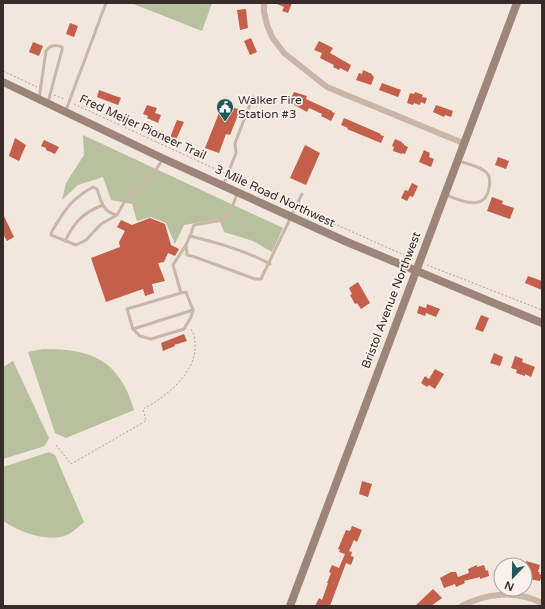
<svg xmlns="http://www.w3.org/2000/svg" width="545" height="609" viewBox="0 0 545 609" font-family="'Varela Round',sans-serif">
  <rect width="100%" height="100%" fill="#f2e7dd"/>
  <g fill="#b7c19e">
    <polygon points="131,3 212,3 202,31"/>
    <polygon points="83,135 283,228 272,252 253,241 224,232 219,219 184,225 175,244 166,223 151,217 137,221 132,204 111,200 103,177 78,185 62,200 66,183 84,155"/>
    <path d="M43,349C93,349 119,360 134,410L66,438L55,433L28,352Z"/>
    <polygon points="13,361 49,438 45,446 3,459 3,367"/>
    <path d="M49,452L55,455L84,522C79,526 74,531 69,534C50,544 19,532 3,521V467Z"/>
  </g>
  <g fill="#c35f4a">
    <polygon points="275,3 292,3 288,13 282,11 284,7"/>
    <polygon points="246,9 248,28 240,30 237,10"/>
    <polygon points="70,23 78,26 74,37 66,34"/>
    <polygon points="251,38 257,52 250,55 244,41"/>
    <polygon points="319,41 333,48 330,53 351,65 348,72 340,68 339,70 333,67 334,65 320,58 322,53 314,50"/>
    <polygon points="33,42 43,46 39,56 29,52"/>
    <polygon points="363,70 372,74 372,75 374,77 371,85 356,80 359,73 362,74"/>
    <polygon points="382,83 401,90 398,97 379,90"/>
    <polygon points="99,90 121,98 118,105 97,97"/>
    <polygon points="294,92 307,96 306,99 332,111 332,112 335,113 331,121 321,116 322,114 309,108 307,112 289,102"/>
    <polygon points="415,92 423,95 422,97 427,98 425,104 421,102 420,105 414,103 413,105 407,103 410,93 414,94"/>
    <polygon points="223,103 240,110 230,135 226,134 219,153 205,148"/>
    <polygon points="147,105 157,108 155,113 161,115 158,123 147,118 148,116 143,114"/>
    <polygon points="436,105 453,111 451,117 445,115 444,117 433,112"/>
    <polygon points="344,118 381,134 380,135 384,136 381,143 347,129 348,128 341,125"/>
    <polygon points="177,120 184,122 175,142 169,140"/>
    <polygon points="15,138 26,145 19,161 9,156"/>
    <polygon points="395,139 402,142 402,143 404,144 404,145 408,147 405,154 402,153 402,154 393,151 394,147 392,146"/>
    <polygon points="44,140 59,147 55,154 46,150 46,148 41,146"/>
    <polygon points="305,145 320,153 306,185 290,178"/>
    <polygon points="424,150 430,153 429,157 434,159 431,167 419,162"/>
    <polygon points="498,157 509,161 506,169 495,165"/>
    <polygon points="412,183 418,186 413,197 410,196 407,201 401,198 405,190 408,191"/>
    <polygon points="492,197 503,201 502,204 514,208 510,219 487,211"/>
    <polygon points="3,214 14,237 7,241 3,234"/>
    <polygon points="150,218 165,224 171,245 179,249 175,256 168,253 164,262 158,263 165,281 152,284 154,293 145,296 143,289 106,302 91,258 120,247 119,242 125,231 117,227 121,220 132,225"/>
    <polygon points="528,276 542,281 542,290 525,283"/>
    <polygon points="358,282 370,303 361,309 357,303 355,304 350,295 352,294 349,288"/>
    <polygon points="427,304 440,309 436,317 426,313 425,316 417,313 419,306 426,308"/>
    <polygon points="481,315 489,318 483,332 475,329"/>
    <polygon points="184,334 187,341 174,345 175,346 163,351 161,343"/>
    <polygon points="494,353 503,357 500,366 490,363"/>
    <polygon points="515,356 523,359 522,362 535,367 531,377 525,374 525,376 516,373 517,370 511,368"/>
    <polygon points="435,369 444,374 435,389 429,385 427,387 421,383 425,376 429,379"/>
    <polygon points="362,481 372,484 368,497 359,494"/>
    <polygon points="352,526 362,530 357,542 354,540 349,551 352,552 351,556 354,557 351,565 346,563 330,606 315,606 319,598 322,600 328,583 327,583 331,573 329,572 332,565 339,568 345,554 339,552 340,550 338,549 346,530 350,531"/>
    <polygon points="526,561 540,565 538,572 540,572 539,574 542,575 540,581 529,579 531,575 525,573"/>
    <polygon points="477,565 477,567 484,565 486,571 488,570 489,576 480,579 480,577 464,581 465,583 456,587 455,584 444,588 440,578 451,572 456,572 458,577 469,573 468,569"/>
    <polygon points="433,589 442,598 431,606 415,606"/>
  </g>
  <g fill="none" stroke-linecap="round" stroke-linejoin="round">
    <g stroke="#b6a094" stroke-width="1" stroke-dasharray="2 2" stroke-linecap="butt">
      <polyline points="3,71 37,87"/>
      <polyline points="54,95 64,99"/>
      <polyline points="74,104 224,173"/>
      <polyline points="232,177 291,204"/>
      <polyline points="301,209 413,259"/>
      <polyline points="427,265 542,310"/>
      <path d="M56,445L71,464L146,421L143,409C165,398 197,372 195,345C195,339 194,332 190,328"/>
    </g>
    <g stroke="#cab6a9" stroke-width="3">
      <path d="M39,99L46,51C50,45 55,44 62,47V50L48,102"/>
      <polyline points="66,110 106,3"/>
      <polyline points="223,186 236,153 235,143 253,97"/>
      <path d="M237,194L230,213L223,220L194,225L190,236C218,243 244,250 270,264"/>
      <path d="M446,195C461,201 485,212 489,188C490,183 491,177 487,173C480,166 467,164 459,161"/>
      <path d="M117,215C103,212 101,201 97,189L93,187C71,199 65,210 52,231L51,235L76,245L86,240L101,224L117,215L126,199L151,178L162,160"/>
      <polyline points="190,236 186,245 187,255 195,257 255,279 261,279 302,194"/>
      <path d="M65,241C75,221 83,213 103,205"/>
      <polyline points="181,293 127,309 133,329 193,310 186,292 181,293 173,265 186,245"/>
      <polyline points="133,329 140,336 151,339 184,329 191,317 193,310"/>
    </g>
    <g stroke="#cab6a9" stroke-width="6">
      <polyline points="264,3 264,12 267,25 272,37 284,53 327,87 463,143"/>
      <path d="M462,606C486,593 517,590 542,603"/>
    </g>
    <g stroke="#9d857b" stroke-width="8">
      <polyline points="3,82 162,158 347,242 542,323"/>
      <polyline points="290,606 517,3"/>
    </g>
  </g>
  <defs>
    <g id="civic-pin" transform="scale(0.9)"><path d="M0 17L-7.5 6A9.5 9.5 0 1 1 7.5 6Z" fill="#1f5858" stroke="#f9f1ea"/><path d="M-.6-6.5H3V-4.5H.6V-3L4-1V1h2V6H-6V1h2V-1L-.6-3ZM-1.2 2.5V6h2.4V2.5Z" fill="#fff"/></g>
  </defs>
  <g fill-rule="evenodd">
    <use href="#civic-pin" x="225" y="107"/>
  </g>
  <g text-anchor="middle" stroke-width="3.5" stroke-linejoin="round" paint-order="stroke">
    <g font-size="12" fill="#372c29" stroke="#f9f1ea" text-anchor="start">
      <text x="238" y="104">Walker Fire<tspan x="238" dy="14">Station #3</tspan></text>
    </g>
    <g font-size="12" fill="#372c29" stroke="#f9f1ea">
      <text transform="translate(143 127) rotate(25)" y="4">Fred Meijer Pioneer Trail</text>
      <text transform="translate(275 196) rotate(25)" y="4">3 Mile Road Northwest</text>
      <text transform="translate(391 300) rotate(-69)" y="4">Bristol Avenue Northwest</text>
    </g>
  </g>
  <rect width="545" height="609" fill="none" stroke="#372c29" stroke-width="8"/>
  <g transform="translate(513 577) rotate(202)"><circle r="19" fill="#f9f1ea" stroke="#aba29d"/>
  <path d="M0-3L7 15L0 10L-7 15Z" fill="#1f5858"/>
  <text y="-6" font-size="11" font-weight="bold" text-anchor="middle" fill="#372c29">N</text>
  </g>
</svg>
